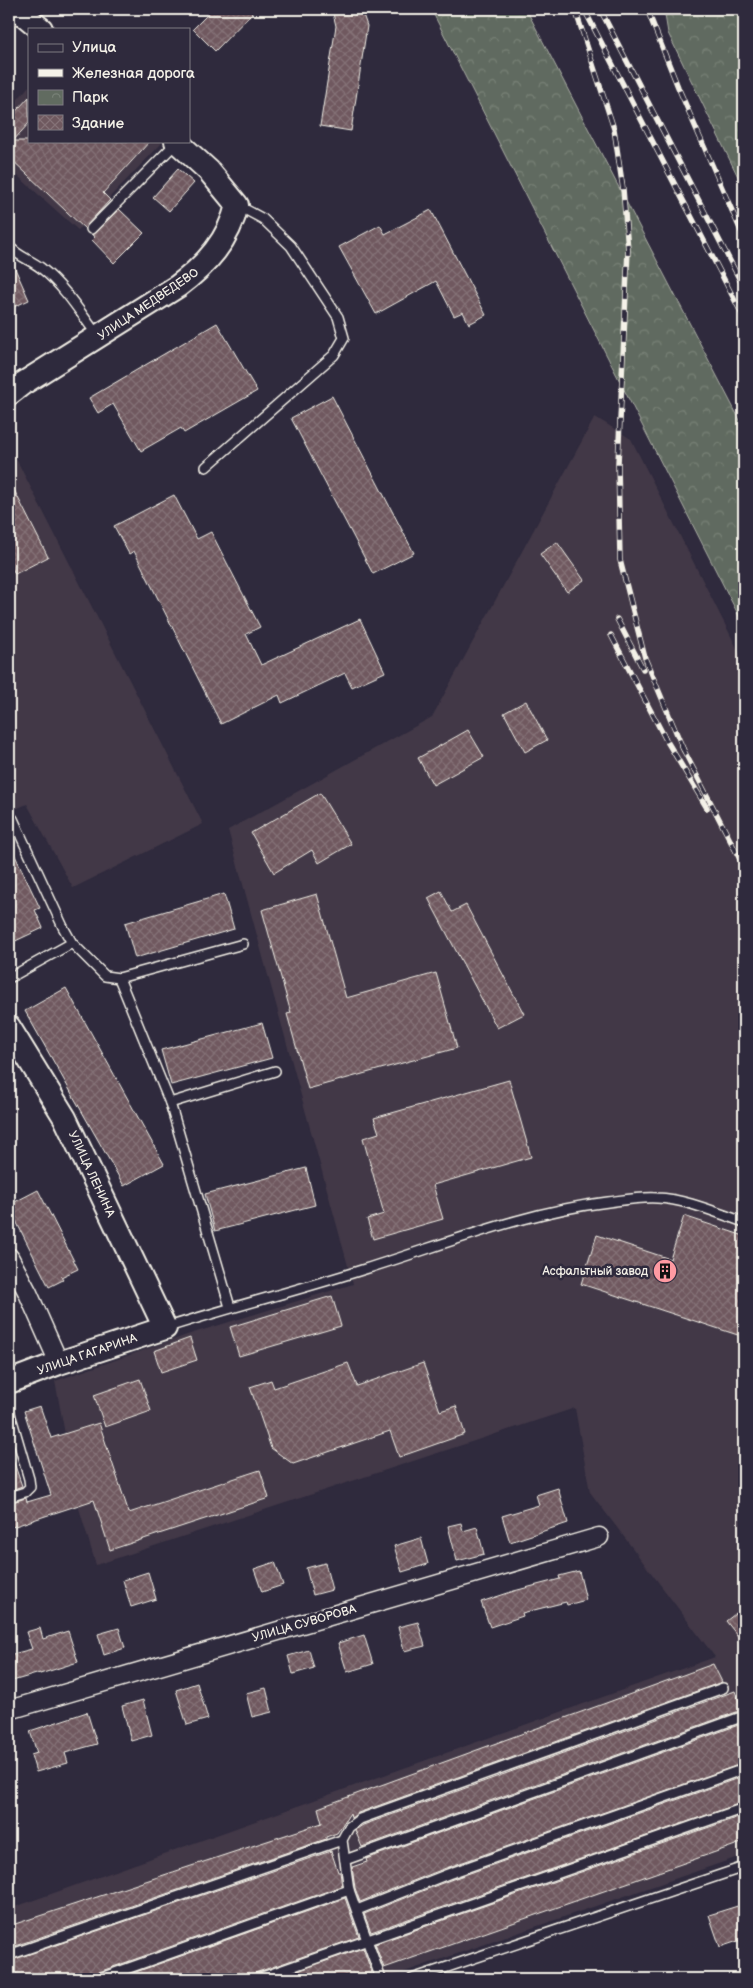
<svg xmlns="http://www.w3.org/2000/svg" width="753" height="1988" viewBox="0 0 753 1988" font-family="'Balsamiq Sans',sans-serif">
  <defs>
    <pattern id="park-crowns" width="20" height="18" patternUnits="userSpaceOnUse" patternTransform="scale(1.25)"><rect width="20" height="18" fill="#616b60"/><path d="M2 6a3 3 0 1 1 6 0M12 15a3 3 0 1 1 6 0" fill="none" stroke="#788177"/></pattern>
    <pattern id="building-cross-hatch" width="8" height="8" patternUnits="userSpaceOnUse" patternTransform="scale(1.25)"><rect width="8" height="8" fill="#6f595f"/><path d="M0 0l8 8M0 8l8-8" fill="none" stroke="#847176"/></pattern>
  </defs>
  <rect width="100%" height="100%" fill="#2f2a3d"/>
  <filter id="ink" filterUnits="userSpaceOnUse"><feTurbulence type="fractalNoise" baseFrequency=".02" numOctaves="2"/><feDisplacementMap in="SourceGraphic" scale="10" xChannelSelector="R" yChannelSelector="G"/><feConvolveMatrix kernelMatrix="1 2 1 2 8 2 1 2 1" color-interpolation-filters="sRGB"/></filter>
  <g filter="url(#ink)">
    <g fill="#423847">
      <polygon points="29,86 29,141 160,141 162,143 78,230 9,168 9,110"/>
      <polygon points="595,417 631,439 744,662 744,1855 384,1979 9,1979 9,1909 715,1657 590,1492 575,1408 96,1565 79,1508 55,1381 190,1334 353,1284 228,830 432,717"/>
      <polygon points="9,445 203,824 73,888 27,804 9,812"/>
    </g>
    <g fill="url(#park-crowns)" stroke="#aaaea4">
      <polygon points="431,9 526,9 744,428 744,626"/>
      <polygon points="664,9 744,9 744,189 668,33"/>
    </g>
    <g fill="url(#building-cross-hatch)" stroke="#f4f1e8">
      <polygon points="213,9 256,9 215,51 193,29"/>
      <polygon points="332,9 361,9 367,26 351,131 320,126 336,26"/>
      <polygon points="29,97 29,123 13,141 150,141 103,193 110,200 87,225 85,229 9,157 9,119"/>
      <polygon points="178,169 194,183 169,211 153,197"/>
      <polygon points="119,209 144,233 114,263 92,240 95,237 92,235"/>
      <polygon points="431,210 486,315 469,324 463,312 454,316 436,281 376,314 339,247 380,225 385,234"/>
      <polygon points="9,255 29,300 9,309"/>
      <polygon points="217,323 257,391 184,433 181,428 141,451 113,404 98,413 89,398"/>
      <polygon points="332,396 414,553 373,574 291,418"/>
      <polygon points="9,480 48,557 15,574 9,561"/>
      <polygon points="174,495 197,539 211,532 260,627 246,634 261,665 360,619 385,672 352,687 345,673 282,703 279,695 221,724 134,551 129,554 114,526"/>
      <polygon points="557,542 584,580 567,592 540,554"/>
      <polygon points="526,701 547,740 525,752 504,713"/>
      <polygon points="468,730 484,757 433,785 418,758"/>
      <polygon points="320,793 351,844 319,863 312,850 274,873 251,833"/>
      <polygon points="9,843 40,908 35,910 43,928 9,944"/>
      <polygon points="441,891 452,912 466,905 524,1014 497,1028 428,898"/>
      <polygon points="224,894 234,929 135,958 125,923"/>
      <polygon points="317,894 346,998 436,973 457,1048 308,1089 287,1014 291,1013 262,910"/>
      <polygon points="66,988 164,1164 124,1186 25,1011"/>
      <polygon points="262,1023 272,1058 171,1085 161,1050"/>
      <polygon points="509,1080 531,1157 433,1185 443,1219 373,1239 367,1219 384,1214 363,1138 379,1133 374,1118"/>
      <polygon points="306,1168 315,1205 215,1231 205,1194"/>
      <polygon points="38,1190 78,1269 61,1277 63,1280 49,1287 9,1207 9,1205"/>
      <polygon points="684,1216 744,1236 744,1337 581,1284 597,1235 670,1259"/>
      <polygon points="332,1296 341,1326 239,1356 230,1327"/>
      <polygon points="190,1338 197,1360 161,1372 154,1351"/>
      <polygon points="348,1363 357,1386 423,1363 440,1411 456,1406 465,1434 399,1457 390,1431 293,1464 271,1448 250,1387 271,1380 274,1388"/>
      <polygon points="140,1379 151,1411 105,1427 94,1395"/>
      <polygon points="40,1406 51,1438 99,1423 129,1513 260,1470 269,1498 110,1550 94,1500 9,1528 9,1503 26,1498 27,1502 51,1495 24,1411"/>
      <polygon points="11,1454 22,1486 9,1491 9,1455"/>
      <polygon points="558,1488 568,1523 510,1542 502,1516 539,1505 536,1495"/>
      <polygon points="461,1523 463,1531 477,1527 484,1554 457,1561 448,1526"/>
      <polygon points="421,1538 428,1564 402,1572 394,1546"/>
      <polygon points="275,1562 283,1585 262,1592 254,1569"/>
      <polygon points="325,1563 332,1590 313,1595 306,1568"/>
      <polygon points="579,1571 586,1600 567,1605 566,1602 522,1613 523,1616 490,1627 481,1602 514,1591 560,1579 559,1576"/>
      <polygon points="148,1572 156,1599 131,1607 123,1580"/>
      <polygon points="744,1607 744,1644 726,1621"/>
      <polygon points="418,1622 425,1646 404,1651 398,1627"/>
      <polygon points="40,1628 43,1639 68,1631 78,1662 40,1674 40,1673 9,1682 9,1655 32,1649 26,1632"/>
      <polygon points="119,1628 125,1648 104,1655 98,1634"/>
      <polygon points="364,1635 373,1664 347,1672 338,1643"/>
      <polygon points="309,1650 314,1668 293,1674 288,1656"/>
      <polygon points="713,1664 722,1682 358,1813 351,1818 350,1813 337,1833 326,1837 326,1839 9,1948 9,1926 322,1823 318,1808"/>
      <polygon points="197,1683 208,1719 187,1725 176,1690"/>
      <polygon points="266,1688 272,1712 252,1717 246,1693"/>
      <polygon points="735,1691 742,1710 362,1847 355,1830 363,1825"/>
      <polygon points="143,1700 152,1735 131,1741 122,1706"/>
      <polygon points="87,1712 97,1744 65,1753 68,1763 36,1772 31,1755 37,1753 30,1731"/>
      <polygon points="744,1723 744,1763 446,1868 360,1902 355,1888 352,1867 367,1862 366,1859"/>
      <polygon points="744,1776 744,1802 371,1932 364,1914 450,1880"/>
      <polygon points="744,1815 744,1842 384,1968 375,1944"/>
      <polygon points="331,1851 338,1872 340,1872 342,1886 96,1973 92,1979 9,1979 9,1961"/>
      <polygon points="345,1898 359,1937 255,1973 251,1979 240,1979 239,1975 226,1979 116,1979"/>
      <polygon points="744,1904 744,1939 720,1947 709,1915"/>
      <polygon points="363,1948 372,1973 353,1979 275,1979"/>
    </g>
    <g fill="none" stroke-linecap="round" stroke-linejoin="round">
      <g stroke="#f4f1e8" stroke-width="12">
        <g id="service">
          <polyline points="91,229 177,142"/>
          <path d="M9,246C17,256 31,260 41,268C64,286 80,312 97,335"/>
          <polyline points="206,467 334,355 344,338 338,317 291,246 263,219 237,205"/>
          <polyline points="13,819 63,927 72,943 105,976 119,978"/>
          <polyline points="9,978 72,943"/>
          <polyline points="170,1103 275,1071"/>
          <polyline points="230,1307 170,1103 119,978 243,944"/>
          <path d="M165,1328C231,1307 299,1290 365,1269C446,1244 524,1212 608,1202C624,1200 641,1197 657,1198C686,1199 717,1213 744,1222"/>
          <polyline points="9,1410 29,1479 30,1487 25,1492 9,1497"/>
          <polyline points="345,1860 744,1716"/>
          <polyline points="349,1890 342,1840 349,1827 360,1819 723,1688"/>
          <polyline points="357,1910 448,1874 744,1769"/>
          <polyline points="9,1955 342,1840"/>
          <polyline points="98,1979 349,1890 381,1979"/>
          <polyline points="257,1979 744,1808"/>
          <polyline points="412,1979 744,1867"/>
        </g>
      </g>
      <g stroke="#f4f1e8" stroke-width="21">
        <g id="minor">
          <polyline points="9,1257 28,1293 59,1363"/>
          <polyline points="9,1710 599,1537"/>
        </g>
      </g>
      <g stroke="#f4f1e8" stroke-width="26">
        <g id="tertiary">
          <polyline points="17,9 41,29"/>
          <path d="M9,394L22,384L178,286C206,265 229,240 237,205L209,171L176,141"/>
          <polyline points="9,1027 65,1118 165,1328 59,1363 9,1382"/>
        </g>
      </g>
      <use href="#service" stroke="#2f2a3d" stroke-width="9"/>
      <use href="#minor" stroke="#2f2a3d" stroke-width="18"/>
      <use href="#tertiary" stroke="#2f2a3d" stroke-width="22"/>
      <g stroke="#f4f1e8" stroke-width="5.5">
        <g id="rail">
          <polyline points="575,9 614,129 623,189 628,250 618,463 620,560 645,658 684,751"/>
          <polyline points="584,9 744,318"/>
          <polyline points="600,9 744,288"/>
          <polyline points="647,9 678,87 744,238"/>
          <polyline points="617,619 643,669"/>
          <polyline points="611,635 665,738 707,808"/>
          <polyline points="681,745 744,867"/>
        </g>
      </g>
      <use href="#rail" stroke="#2f2a3d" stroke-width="4" stroke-dasharray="11" stroke-linecap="butt"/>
    </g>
  </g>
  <defs>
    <g id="building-disc" transform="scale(1.25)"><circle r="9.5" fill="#ff9aa2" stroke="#2f2a3d"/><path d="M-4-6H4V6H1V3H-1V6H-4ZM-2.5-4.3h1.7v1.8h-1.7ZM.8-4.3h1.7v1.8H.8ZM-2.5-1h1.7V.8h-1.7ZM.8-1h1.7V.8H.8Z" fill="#111"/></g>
  </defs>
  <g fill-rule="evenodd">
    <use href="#building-disc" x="665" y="1271"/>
  </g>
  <g text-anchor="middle" stroke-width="5" stroke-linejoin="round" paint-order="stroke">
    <g font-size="12" fill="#f4f1e8" stroke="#2f2a3d">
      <text transform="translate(148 304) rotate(-34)" y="4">УЛИЦА МЕДВЕДЕВО</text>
      <text transform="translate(92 1174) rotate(65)" y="4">УЛИЦА ЛЕНИНА</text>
      <text transform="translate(87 1354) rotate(-19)" y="4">УЛИЦА ГАГАРИНА</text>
      <text transform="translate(304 1623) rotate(-16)" y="4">УЛИЦА СУВОРОВА</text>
    </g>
    <g font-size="12" fill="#f4f1e8" stroke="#2f2a3d" text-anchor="end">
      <text x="648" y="1275">Асфальтный завод</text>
    </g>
  </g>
  <rect width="753" height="1988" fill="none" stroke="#2f2a3d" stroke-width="30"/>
  <rect x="15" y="15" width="723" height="1958" fill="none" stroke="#f4f1e8" stroke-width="2" filter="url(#ink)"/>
  <rect x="28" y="28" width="162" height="115" fill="#2f2a3d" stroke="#7e7a81"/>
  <rect x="38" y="44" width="25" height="8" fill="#2f2a3d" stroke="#7e7a81"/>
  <text x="72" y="52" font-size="15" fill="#f4f1e8">Улица</text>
  <rect x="38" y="69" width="25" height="8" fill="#f4f1e8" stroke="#7e7a81"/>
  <text x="72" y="78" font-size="15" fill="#f4f1e8">Железная дорога</text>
  <rect x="38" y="90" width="25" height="15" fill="url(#park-crowns)" stroke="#7e7a81"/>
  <text x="72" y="102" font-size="15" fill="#f4f1e8">Парк</text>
  <rect x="38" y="115" width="25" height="15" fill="url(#building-cross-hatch)" stroke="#7e7a81"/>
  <text x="72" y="128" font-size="15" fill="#f4f1e8">Здание</text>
</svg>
